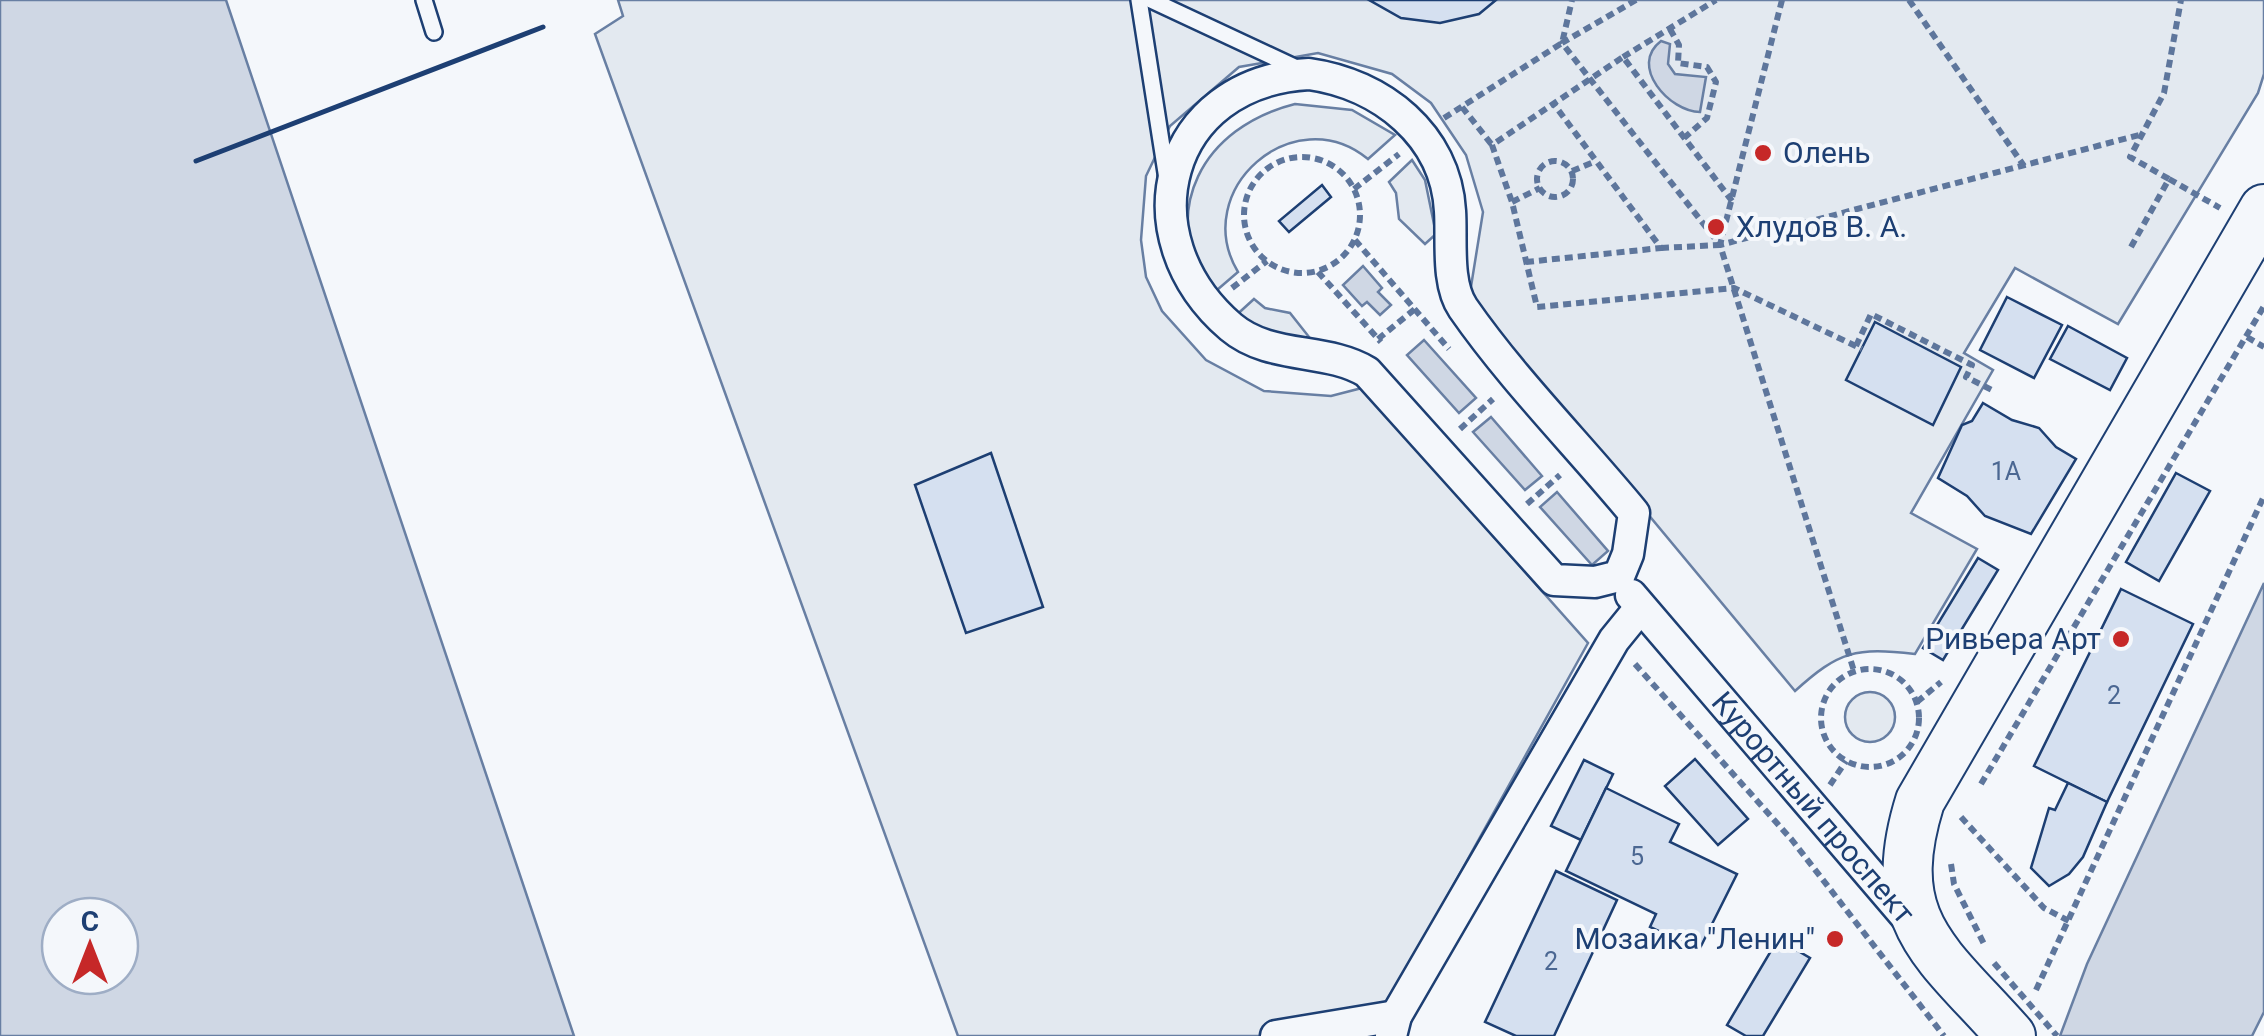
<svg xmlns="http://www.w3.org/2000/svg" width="2264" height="1036" viewBox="0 0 2264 1036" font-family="Roboto,sans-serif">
  <rect width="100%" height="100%" fill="#f4f7fb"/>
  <g fill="#e3e9f0" stroke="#687fa3" stroke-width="2.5">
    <path d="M618,0H2264V74L2258,93L2118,324L2015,268L1964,353L1993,370L1911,513L1977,549L1915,654C1856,647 1839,651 1795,691L1469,299L1483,212L1466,155L1431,103L1392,74L1318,53L1239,67L1170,126L1146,176L1141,240L1146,277L1162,311L1206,360L1264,391L1331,396L1362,388L1588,643L1384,1010L1379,1036H958L595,34L623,16Z"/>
    <path d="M1295,104L1352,110L1395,135L1368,159C1294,98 1189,190 1238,272L1210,296C1157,210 1203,127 1295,104Z"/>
    <polygon points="1412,160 1425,180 1436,234 1425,244 1399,219 1396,193 1389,182"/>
    <polygon points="1254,299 1265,308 1290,313 1313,342 1302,352 1231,320"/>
    <circle cx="1870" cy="717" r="25"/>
  </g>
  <g fill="#cfd7e4" stroke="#687fa3" stroke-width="2.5" fill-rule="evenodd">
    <path d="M0,0H226L574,1036H0ZM60,916H120V976H60Z"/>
    <path d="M1661,41L1670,44L1668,64L1675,74L1706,77L1700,112C1670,112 1628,66 1661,41Z"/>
    <polygon points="1363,266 1382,288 1378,292 1391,305 1380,315 1367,302 1362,306 1343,285"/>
    <polygon points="1424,340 1476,398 1459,413 1407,355"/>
    <polygon points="1491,417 1542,476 1525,490 1473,432"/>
    <polygon points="1557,492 1608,551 1592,565 1540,507"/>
    <polygon points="2264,583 2264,1012 2252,1036 2060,1036 2087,964"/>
  </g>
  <g fill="#d5e0f0" stroke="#1d3f73" stroke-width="2.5">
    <polygon points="1369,0 1496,0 1479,14 1440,23 1401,18"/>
    <polygon points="1322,185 1331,197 1289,232 1279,221"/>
    <polygon points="2007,297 2062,325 2034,378 1980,350"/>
    <polygon points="1875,322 1961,367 1933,425 1846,380"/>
    <polygon points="2068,326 2127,358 2110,390 2050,359"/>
    <polygon points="1983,403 2012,420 2039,428 2056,447 2076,459 2031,534 1985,516 1967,496 1938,478 1962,425 1972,421"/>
    <polygon points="991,453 1043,607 966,633 915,485"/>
    <polygon points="2176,473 2210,491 2159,581 2126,562"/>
    <polygon points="1978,558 1998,570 1943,660 1923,648"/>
    <polygon points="2121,589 2193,624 2107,802 2034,766"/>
    <polygon points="1695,759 1748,819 1718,845 1665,786"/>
    <polygon points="1584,760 1613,774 1581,840 1551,826"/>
    <polygon points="2068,783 2107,802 2083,857 2069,874 2049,886 2031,868 2049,808 2055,810"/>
    <polygon points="1606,788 1679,824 1670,842 1737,874 1699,950 1650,927 1656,914 1566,871"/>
    <polygon points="1556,871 1617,900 1554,1036 1516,1036 1485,1022"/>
    <polygon points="1778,939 1810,958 1763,1036 1746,1036 1727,1025"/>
  </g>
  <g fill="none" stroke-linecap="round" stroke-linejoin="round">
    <g stroke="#1d3f73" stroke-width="20">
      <g id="lane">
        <polyline points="424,0 434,32"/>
        <polyline points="1139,0 1167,179"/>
        <polyline points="1151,0 1301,70"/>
      </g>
    </g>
    <g stroke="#1d3f73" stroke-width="35">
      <g id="street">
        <path d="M1309,74C1381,84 1446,135 1450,211C1452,239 1446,283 1463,308C1513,380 1578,445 1634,513L1628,554L1619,576L1595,582L1554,580L1367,372C1326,347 1270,360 1231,327C1125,236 1164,82 1309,74Z"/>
        <path id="s1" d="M1631,595L1910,921"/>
        <polyline points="1276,1036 1396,1016"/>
        <polyline points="1391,1036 1396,1016 1614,640 1640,608"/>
      </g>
    </g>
    <g stroke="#1d3f73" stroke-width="52">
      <path id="primary" d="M2011,1036C1937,952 1882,923 1920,801L2264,209"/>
    </g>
    <g stroke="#5e769c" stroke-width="6" stroke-dasharray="8 5" stroke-linecap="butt">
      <polyline points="1636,0 1562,43 1720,245 2143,134"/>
      <polyline points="1782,0 1720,245 1854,671"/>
      <polyline points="1909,0 2024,166"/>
      <polyline points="1670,29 1679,45 1678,63 1707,67 1716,82 1707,118 1684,138"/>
      <polyline points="1623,57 1716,0"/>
      <polyline points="1462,107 1492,145"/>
      <polyline points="1444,118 1562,43 1572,0"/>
      <circle cx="1302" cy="215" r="58"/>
      <circle cx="1555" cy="179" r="18"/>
      <polyline points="1572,171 1596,161"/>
      <polyline points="2169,179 2220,208"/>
      <polyline points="1354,189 1399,154"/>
      <polyline points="1732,201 1623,57 1492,145 1512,202 1537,307 1734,288 1862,349"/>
      <polyline points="1512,202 1540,188"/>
      <polyline points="1355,240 1449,349"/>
      <polyline points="2131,247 2169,179 2130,157 2164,93 2181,0"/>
      <polyline points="1661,248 1720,245"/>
      <polyline points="1526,262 1661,248 1553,103"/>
      <polyline points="1318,272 1381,342"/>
      <polyline points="1232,288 1267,261"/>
      <polyline points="2247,337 2264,347"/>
      <polyline points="1378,339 1415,309"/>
      <polyline points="1856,346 1871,314 1972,365 1966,377 1992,390"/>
      <polyline points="1460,429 1493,399"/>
      <polyline points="1527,504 1560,475"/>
      <polyline points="1635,664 1792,840 1944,1036"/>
      <circle cx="1870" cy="718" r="49"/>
      <polyline points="1917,702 1941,682"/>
      <polyline points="1981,784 2264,306"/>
      <polyline points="1830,785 1846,761"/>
      <polyline points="1961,817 2044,908 2069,921"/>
      <polyline points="1951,864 1954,884 1984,944"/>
      <polyline points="2036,990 2264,496"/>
    </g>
    <use href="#lane" stroke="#f4f7fb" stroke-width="15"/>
    <use href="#street" stroke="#f4f7fb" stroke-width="30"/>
    <use href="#primary" stroke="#f4f7fb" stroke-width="48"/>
    <polyline stroke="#5e769c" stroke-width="6" stroke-dasharray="8 5" stroke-linecap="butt" points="1994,963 2057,1036"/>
    <polyline stroke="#1d3f73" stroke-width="5" points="196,161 543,27"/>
  </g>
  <g fill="#c62828" stroke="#f4f7fb" stroke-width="4">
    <circle cx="1763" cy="153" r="10"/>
    <circle cx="1716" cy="227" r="10"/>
    <circle cx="2121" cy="639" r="10"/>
    <circle cx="1835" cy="939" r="10"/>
  </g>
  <g text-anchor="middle" stroke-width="8" stroke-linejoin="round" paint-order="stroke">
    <g font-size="25" fill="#4b6792">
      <text x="2006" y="480">1А</text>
      <text x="2114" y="704">2</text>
      <text x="1637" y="865">5</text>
      <text x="1551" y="970">2</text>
    </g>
    <g font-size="30" fill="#1d3f73" stroke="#f4f7fb" text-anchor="start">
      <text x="1783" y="163">Олень</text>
      <text x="1736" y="237">Хлудов В. А.</text>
      <text x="2101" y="649" text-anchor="end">Ривьера Арт</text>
      <text x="1815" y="949" text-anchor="end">Мозаика "Ленин"</text>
    </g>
    <g font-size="30" fill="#1d3f73" stroke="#f4f7fb">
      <text dy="10" stroke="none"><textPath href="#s1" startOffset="280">Курортный проспект</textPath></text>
    </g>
  </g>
  <g transform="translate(90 946)"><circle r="48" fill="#f4f7fb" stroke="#9eadc5" stroke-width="2.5"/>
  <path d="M0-8L18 38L0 25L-18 38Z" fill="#c62828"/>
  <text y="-15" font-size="28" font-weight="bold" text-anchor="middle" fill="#1d3f73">С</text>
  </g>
</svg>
